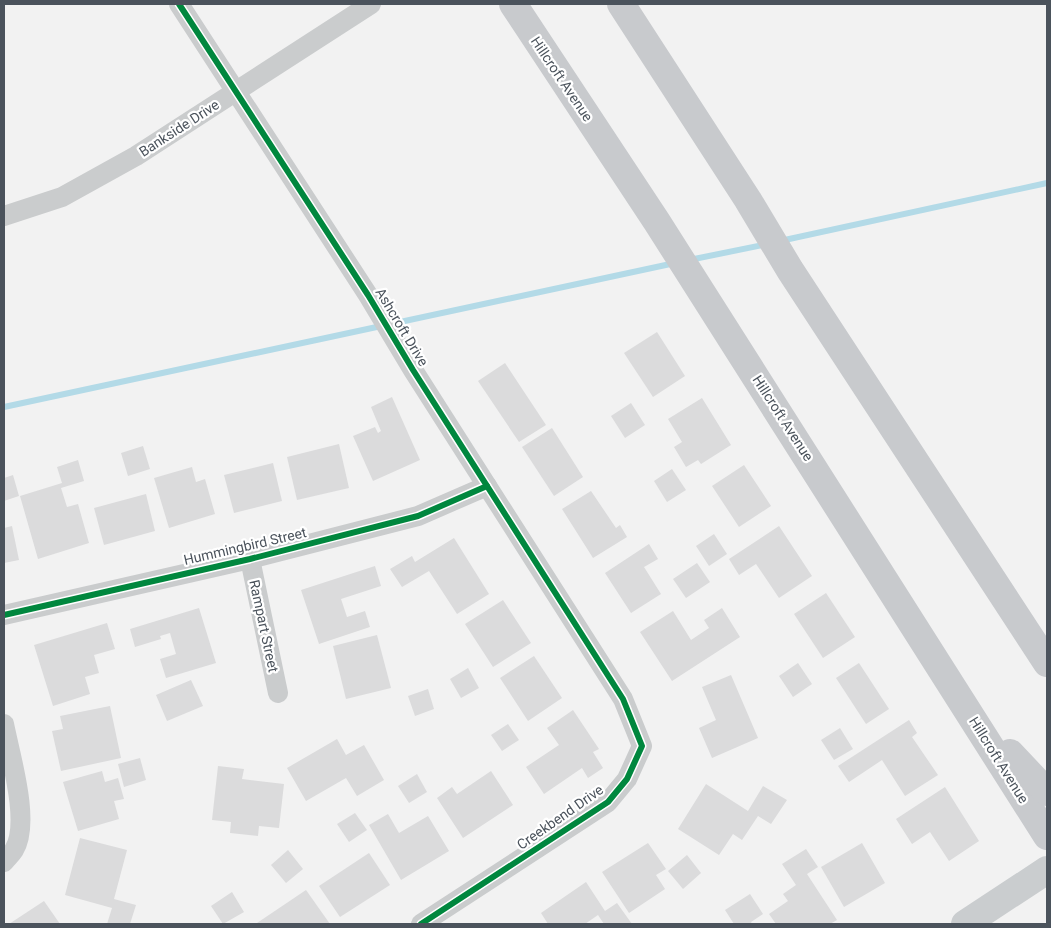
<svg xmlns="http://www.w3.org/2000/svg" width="1051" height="928" viewBox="0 0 1051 928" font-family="Roboto,sans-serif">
  <rect width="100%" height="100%" fill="#f2f2f2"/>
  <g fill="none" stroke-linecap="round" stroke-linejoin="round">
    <g stroke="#b3dae7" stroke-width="6">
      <polyline points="780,241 1047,183"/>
      <polyline points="689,260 768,244"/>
      <polyline points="4,407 675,263"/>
    </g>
  </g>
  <g fill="#dbdbdc">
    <polygon points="657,332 685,376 653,397 624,353"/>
    <polygon points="505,363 546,425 519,442 478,381"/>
    <polygon points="392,397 420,460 373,481 353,436 375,427 378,433 381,431 371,407"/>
    <polygon points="702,398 731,445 701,464 698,460 686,467 674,447 682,442 668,419"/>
    <polygon points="631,403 645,425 625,438 611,416"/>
    <polygon points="552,428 583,477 554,496 522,447"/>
    <polygon points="339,444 349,488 297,500 287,457"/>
    <polygon points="143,446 150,469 128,476 121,453"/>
    <polygon points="78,460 84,481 61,488 67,507 78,504 89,543 38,559 20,496 62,483 57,467"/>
    <polygon points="273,463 282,501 234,513 224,475"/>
    <polygon points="744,465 771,506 739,527 712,486"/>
    <polygon points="192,467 196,482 205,479 215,514 169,528 154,478"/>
    <polygon points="672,469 686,490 667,502 654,481"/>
    <polygon points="13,475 19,496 4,501 4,478"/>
    <polygon points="591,491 616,528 620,525 627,537 593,558 562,509"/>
    <polygon points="146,494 155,531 104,545 94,508"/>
    <polygon points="12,526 19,560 4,563 4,528"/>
    <polygon points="779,526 812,576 779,598 756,564 739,575 729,559"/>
    <polygon points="714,534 727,554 709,566 696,546"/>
    <polygon points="454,538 489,594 457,614 429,571 402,587 390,569 412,556 415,562"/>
    <polygon points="649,544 658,559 644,567 661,594 631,613 605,573"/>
    <polygon points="697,563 710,582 686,598 673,579"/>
    <polygon points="375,566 381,586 341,599 347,617 365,611 370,627 319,644 301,590"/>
    <polygon points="826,593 855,637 823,658 794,614"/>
    <polygon points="503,600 531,643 493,667 465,624"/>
    <polygon points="199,608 216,663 166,678 160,659 176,654 170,633 160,636 161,639 135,647 130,629"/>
    <polygon points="722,608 740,637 672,681 640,632 673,611 691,640 709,628 704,620"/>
    <polygon points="107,623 115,649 94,655 99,673 85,677 90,694 53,706 34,645"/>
    <polygon points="377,635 391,688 346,699 333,646"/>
    <polygon points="534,656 562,698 528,721 500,678"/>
    <polygon points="798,663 812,684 793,697 779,676"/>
    <polygon points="859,663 889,709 866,724 836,678"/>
    <polygon points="468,668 479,688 461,698 450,679"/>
    <polygon points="731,675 758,738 712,758 699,728 716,720 702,687"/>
    <polygon points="191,680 203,706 167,721 156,695"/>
    <polygon points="428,689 434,709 415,716 408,696"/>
    <polygon points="110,706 121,758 61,771 52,731 63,729 60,716"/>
    <polygon points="573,710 599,749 593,752 603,768 588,778 582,768 544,794 526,767 559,745 547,728"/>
    <polygon points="909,720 917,733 912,737 938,775 905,796 882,760 849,782 838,766"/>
    <polygon points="508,724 519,740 502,751 491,735"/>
    <polygon points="840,728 853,749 834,760 821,740"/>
    <polygon points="337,739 346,755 364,745 384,780 357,796 346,778 306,801 287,768"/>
    <polygon points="140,758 146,780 124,787 118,764"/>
    <polygon points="218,766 244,769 242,779 284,784 279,828 259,826 258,836 230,833 231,822 212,820"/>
    <polygon points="102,771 105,782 118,778 124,799 114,801 119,819 78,831 63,782"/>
    <polygon points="491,771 513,805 463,838 437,798 452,787 457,794"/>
    <polygon points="417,774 427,792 409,803 398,786"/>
    <polygon points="706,784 748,811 763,786 787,800 771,824 758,816 742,840 733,834 719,855 678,829"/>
    <polygon points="945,787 979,841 949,861 930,832 912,844 896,819"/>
    <polygon points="355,813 367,830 349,842 337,824"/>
    <polygon points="388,814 399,833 428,816 449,851 401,880 369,825"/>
    <polygon points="80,838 127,850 114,899 136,905 130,924 107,924 112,908 65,895"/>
    <polygon points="648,843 666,869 656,875 665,889 629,913 602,872"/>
    <polygon points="862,843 885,883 844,907 821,867"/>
    <polygon points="806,849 818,867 807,874 837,920 830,924 776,924 769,914 788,901 783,894 796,885 782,864"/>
    <polygon points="288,850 303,869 286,883 271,865"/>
    <polygon points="369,853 390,885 340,917 319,886"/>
    <polygon points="687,855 701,873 683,889 668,871"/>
    <polygon points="586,882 605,911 617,903 632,924 604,924 598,915 585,924 548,924 541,913"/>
    <polygon points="306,890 330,924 258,924 257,923"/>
    <polygon points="232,892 244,912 223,924 211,906"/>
    <polygon points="750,894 763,914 751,922 752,924 734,924 725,910"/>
    <polygon points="44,901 60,924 9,924"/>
  </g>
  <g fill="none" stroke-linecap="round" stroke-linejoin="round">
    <g stroke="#cacccd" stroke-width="20">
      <polyline points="179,4 368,295 413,370 623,699 642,746 627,779 608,802 421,924"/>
      <polyline points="4,216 62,197 136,156 371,4"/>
      <polyline points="250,559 278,693"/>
      <polyline points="4,615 250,559 418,516 487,486"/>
      <path d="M4,724C10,755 31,823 14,850C11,855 7,858 4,862"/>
    </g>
    <polyline stroke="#cacdcf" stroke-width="28" points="965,924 1047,870"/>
    <g stroke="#c8cacd" stroke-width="28">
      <polyline points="513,4 657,222 1047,836"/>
      <polyline points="621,4 748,200 790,270 1047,663"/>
      <polyline points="1010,753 1047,792"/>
    </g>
    <g stroke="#fff" stroke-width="9">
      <g id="cycleway">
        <polyline points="179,4 368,295 413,370 623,699 642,746 627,779 608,802 421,924"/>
        <polyline points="4,615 250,559 418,516 487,486"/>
      </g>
    </g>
    <use href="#cycleway" stroke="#00873e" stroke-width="6"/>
  </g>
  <g text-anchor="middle" stroke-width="4.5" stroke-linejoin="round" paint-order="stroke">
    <g font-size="14" fill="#4b535c" stroke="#fff">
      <text transform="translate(562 79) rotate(56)" y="5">Hillcroft Avenue</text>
      <text transform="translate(179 128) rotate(-33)" y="5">Bankside Drive</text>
      <text transform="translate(402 327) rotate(59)" y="5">Ashcroft Drive</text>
      <text transform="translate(783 418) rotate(57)" y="5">Hillcroft Avenue</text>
      <text transform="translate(245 546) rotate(-13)" y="5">Hummingbird Street</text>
      <text transform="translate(264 626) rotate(78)" y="5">Rampart Street</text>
      <text transform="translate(999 760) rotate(58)" y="5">Hillcroft Avenue</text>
      <text transform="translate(560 817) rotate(-35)" y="5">Creekbend Drive</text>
    </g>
  </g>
  <rect width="1051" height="928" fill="none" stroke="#4b535c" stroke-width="10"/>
</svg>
